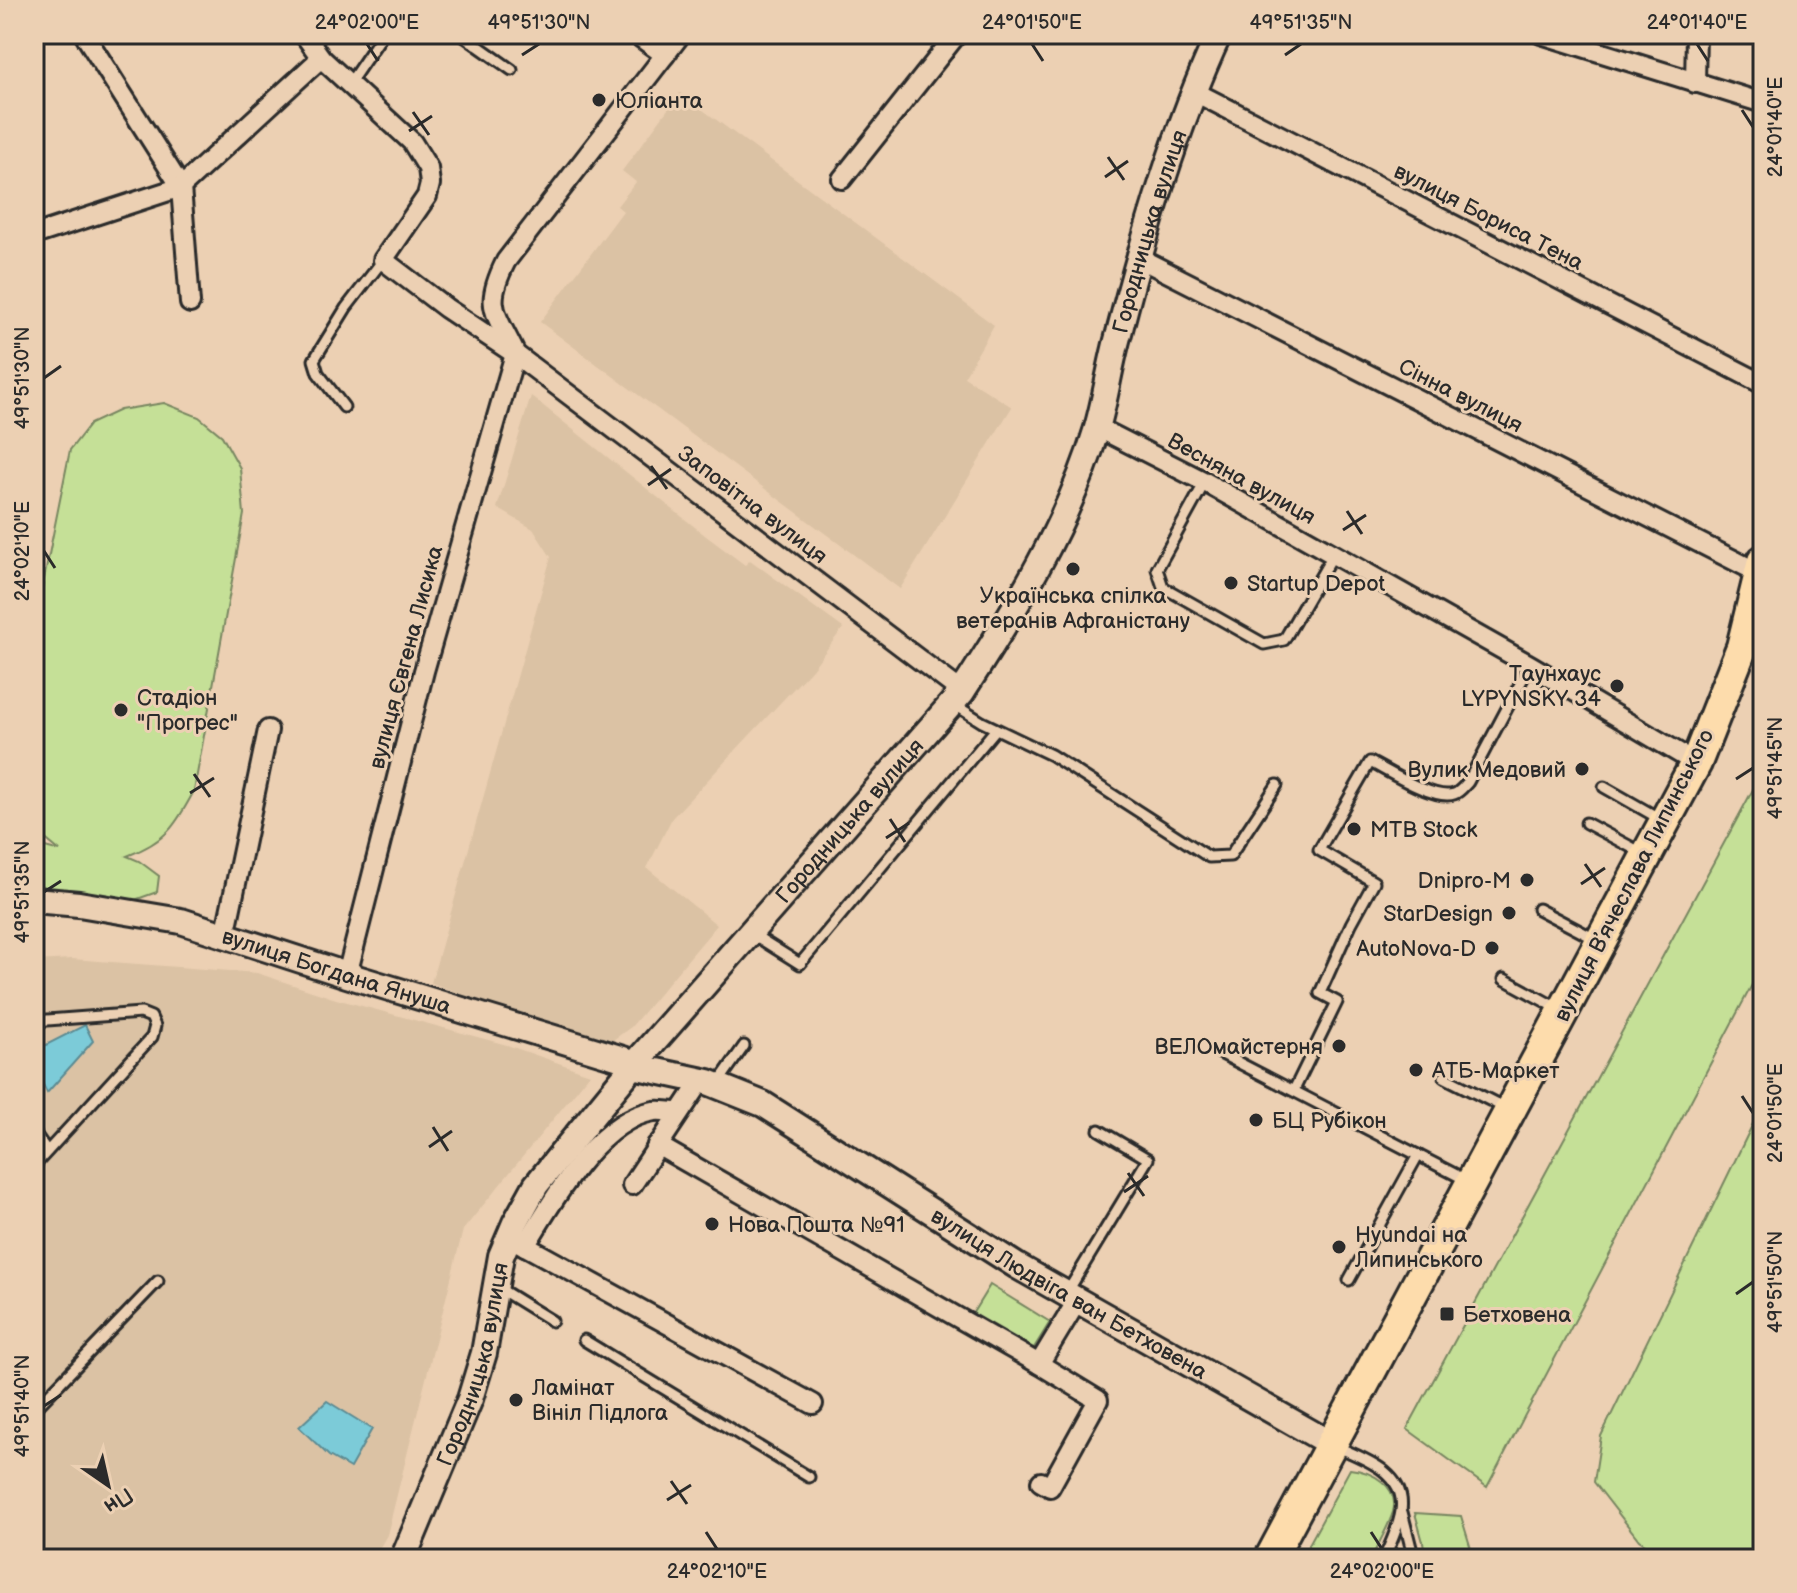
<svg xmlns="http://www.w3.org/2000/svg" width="1797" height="1593" viewBox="0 0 1797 1593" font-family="'Balsamiq Sans',sans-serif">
  <rect width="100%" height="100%" fill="#ecd0b3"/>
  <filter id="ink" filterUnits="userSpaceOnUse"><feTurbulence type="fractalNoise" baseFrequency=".0125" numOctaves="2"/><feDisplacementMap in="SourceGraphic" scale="16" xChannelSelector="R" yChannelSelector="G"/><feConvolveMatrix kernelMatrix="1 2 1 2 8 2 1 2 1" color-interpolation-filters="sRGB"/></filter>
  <g filter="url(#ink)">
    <g fill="#dbc2a4">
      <polygon points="680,93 994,325 964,377 1012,407 900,589 540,322 623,211 617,206 636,182 622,171"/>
      <polygon points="531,396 706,536 745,565 750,560 843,628 812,669 672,818 647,868 717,925 631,1027 606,1045 431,983 551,557 533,529 497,508"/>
      <polygon points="72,959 257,973 336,999 507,1045 590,1074 463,1230 387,1535 373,1559 34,1559 34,961"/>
    </g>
    <g fill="#c5e097" stroke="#788661" stroke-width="2">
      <path d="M164,403L199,417L222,436L240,468L244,514L194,791C175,827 166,841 127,856L139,861L159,876L157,892L129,902L34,894V844L60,851L43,837L34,825V629L70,450L90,424L120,410Z"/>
      <polygon points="1763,771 1763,964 1487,1487 1407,1429"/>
      <polygon points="1763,1103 1763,1528 1748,1559 1667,1559 1639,1540 1594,1482 1601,1436"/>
      <polygon points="990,1285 1050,1322 1032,1351 971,1316"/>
      <path d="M1350,1469C1371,1471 1400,1486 1393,1512C1388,1528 1378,1544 1371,1559H1301Z"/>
      <polygon points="1415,1513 1461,1516 1474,1559 1425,1559 1423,1542"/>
    </g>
    <g fill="#7ccbd8" stroke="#5c8b93" stroke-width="2">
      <polygon points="85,1025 93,1041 47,1093 34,1066 34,1051"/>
      <polygon points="327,1401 372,1429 350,1468 329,1456 299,1427"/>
    </g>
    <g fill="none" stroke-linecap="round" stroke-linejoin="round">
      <g stroke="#2b2b2b" stroke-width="15">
        <g id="service">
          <polyline points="461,34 512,70"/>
          <polyline points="349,84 383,34"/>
          <polyline points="344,407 318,373 314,360 346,308 383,260"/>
          <polyline points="1205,482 1157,569 1163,587 1264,644 1284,640 1333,555"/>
          <polyline points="955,705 982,722 1051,755 1209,857 1230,856 1277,785"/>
          <polyline points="1604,787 1662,820"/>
          <polyline points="1586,823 1644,854"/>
          <polyline points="1538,909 1597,940"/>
          <polyline points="751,933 800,964 996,729"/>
          <polyline points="1504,979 1559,1009"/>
          <polyline points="34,1021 141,1013 151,1017 155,1026 152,1037 34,1166"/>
          <polyline points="1220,1053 1468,1181"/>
          <polyline points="1444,1077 1505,1108"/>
          <polyline points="718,1083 744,1046"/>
          <path d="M1294,1090L1337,1002L1320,993L1351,924L1374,882L1319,850L1370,762C1388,771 1434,801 1454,794C1460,792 1464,786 1468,782L1530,665"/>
          <polyline points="34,1132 47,1151"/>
          <polyline points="1349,1280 1418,1155"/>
          <polyline points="497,1287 552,1321"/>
          <polyline points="1068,1291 1148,1159 1099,1130"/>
          <polyline points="584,1340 809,1477"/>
          <polyline points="34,1410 158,1281"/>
          <path d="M1335,1446C1362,1458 1407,1472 1401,1511C1399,1527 1390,1544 1384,1559"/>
          <polyline points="1402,1512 1414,1559"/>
        </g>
      </g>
      <g stroke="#2b2b2b" stroke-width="24">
        <g id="minor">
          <polyline points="84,34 181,187 190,303"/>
          <polyline points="304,34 321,58 412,142 428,168 430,184 427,196 383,260 446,308 515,354 962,692"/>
          <polyline points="636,34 665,55"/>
          <polyline points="1541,34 1763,103"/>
          <polyline points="1695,83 1696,34"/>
          <polyline points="1193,91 1763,384"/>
          <polyline points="842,179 957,34"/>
          <polyline points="34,235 181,187 321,58"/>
          <polyline points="1139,258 1761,574"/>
          <path d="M514,351C494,310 484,305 506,261L681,34"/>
          <polyline points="1097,427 1205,482 1530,665 1696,763"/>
          <polyline points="225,936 268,730"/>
          <polyline points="347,975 424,671 515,354"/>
          <polyline points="657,1145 1039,1364"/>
          <polyline points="632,1185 701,1081"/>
          <polyline points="509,1237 813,1404"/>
          <path d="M525,1246C553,1201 597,1120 654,1111C662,1110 671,1112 679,1112"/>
          <polyline points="1041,1482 1050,1487 1098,1400 1039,1364 1071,1311"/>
        </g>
      </g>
      <g stroke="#2b2b2b" stroke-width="30">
        <g id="tertiary">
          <path id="s1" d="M34,900L79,904L181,921L347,975L623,1059L633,1066L708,1082L763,1104L1017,1266L1331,1444"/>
          <path id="s2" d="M403,1559L470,1399L484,1353L501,1256L515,1223L536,1185L633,1066L962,692C1015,610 1069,522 1097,428C1106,397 1110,364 1119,333C1145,232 1175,129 1219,34"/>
        </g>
      </g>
      <g stroke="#2b2b2b" stroke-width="36">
        <polyline id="primary" points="1270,1559 1696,763 1742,647 1763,561"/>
      </g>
      <use href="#service" stroke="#ecd0b3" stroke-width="9"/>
      <use href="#minor" stroke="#ecd0b3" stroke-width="18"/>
      <use href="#tertiary" stroke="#ecd0b3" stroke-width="24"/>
      <use href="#primary" stroke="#fddcac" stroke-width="30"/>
    </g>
  </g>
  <path fill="none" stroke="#2b2b2b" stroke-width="3" d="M367,44L378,61M1032,44L1043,61M1697,44L1708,61M522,55L539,44M1285,55L1301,44M1742,110L1753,127M413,112L429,135M409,131L432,116M1108,157L1124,180M1105,177L1128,161M44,378L61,366M651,466L667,489M648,485L671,469M1347,511L1362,534M1343,530L1366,515M44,551L55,568M194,774L210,797M1736,779L1753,768M190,793L214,778M890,819L905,842M886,838L909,823M1585,864L1601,887M1581,884L1605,868M44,892L61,881M1742,1096L1753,1113M433,1127L448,1151M429,1147L452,1131M1128,1173L1144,1196M1124,1192L1148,1176M1736,1294L1753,1282M44,1406L61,1395M671,1481L687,1504M667,1500L691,1485M706,1532L717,1549M1371,1532L1382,1549"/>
  <g fill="#2b2b2b" stroke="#ecd0b3" stroke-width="3">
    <circle cx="599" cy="100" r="8"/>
    <circle cx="1073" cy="569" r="8"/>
    <circle cx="1231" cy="583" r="8"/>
    <circle cx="1617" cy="686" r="8"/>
    <circle cx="121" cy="710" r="8"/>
    <circle cx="1582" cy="769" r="8"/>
    <circle cx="1354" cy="829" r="8"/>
    <circle cx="1527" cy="880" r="8"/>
    <circle cx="1509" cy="913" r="8"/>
    <circle cx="1492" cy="948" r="8"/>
    <circle cx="1339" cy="1046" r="8"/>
    <circle cx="1416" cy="1070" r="8"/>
    <circle cx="1256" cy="1120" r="8"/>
    <circle cx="712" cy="1224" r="8"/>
    <circle cx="1339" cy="1247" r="8"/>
    <rect x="1439" y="1306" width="16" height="16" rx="4"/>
    <circle cx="516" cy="1400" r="8"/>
  </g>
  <g text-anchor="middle" stroke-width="6" stroke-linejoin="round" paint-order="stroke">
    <g font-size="22" fill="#2b2b2b" stroke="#ecd0b3" text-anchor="start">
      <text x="615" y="108">Юліанта</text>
      <text x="1247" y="591">Startup Depot</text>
      <text x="1073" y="603" text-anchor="middle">Українська спілка<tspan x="1073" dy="25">ветеранів Афганістану</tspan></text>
      <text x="1601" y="681" text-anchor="end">Таунхаус<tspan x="1601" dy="25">LYPYNSKY 34</tspan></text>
      <text x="137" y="705">Стадіон<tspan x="137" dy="25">"Прогрес"</tspan></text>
      <text x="1566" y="777" text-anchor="end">Вулик Медовий</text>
      <text x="1370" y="837">MTB Stock</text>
      <text x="1511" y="888" text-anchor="end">Dnipro-M</text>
      <text x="1493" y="921" text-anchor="end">StarDesign</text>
      <text x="1476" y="956" text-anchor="end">AutoNova-D</text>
      <text x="1323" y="1054" text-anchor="end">ВЕЛОмайстерня</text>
      <text x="1432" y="1078">АТБ-Маркет</text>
      <text x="1272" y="1128">БЦ Рубікон</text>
      <text x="728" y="1232">Нова Пошта №91</text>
      <text x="1355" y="1242">Hyundai на<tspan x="1355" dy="25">Липинського</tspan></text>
      <text x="1463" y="1322">Бетховена</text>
      <text x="532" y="1395">Ламінат<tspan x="532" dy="25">Вініл Підлога</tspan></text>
    </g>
    <g font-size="22" fill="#2b2b2b" stroke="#ecd0b3">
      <text transform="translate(1489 216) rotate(27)" y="8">вулиця Бориса Тена</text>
      <text dy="8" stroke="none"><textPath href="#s2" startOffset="1552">Городницька вулиця</textPath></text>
      <text transform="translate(1461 395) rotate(27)" y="8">Сінна вулиця</text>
      <text transform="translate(1242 478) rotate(29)" y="8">Весняна вулиця</text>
      <text transform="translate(753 504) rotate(37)" y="8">Заповітна вулиця</text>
      <text transform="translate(405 657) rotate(-75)" y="8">вулиця Євгена Лисика</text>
      <text dy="8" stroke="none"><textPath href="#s2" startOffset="880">Городницька вулиця</textPath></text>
      <text transform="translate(1633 875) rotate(-63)" y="8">вулиця Вʼячеслава Липинського</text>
      <text dy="8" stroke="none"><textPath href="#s1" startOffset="312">вулиця Богдана Януша</textPath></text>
      <text dy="8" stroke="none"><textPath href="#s1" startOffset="1120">вулиця Людвіга ван Бетховена</textPath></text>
      <text dy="8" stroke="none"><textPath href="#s2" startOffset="208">Городницька вулиця</textPath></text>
    </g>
  </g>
  <rect width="1797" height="1593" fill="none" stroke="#ecd0b3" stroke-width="88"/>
  <g transform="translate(108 1485) rotate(146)" stroke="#ecd0b3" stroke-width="6" paint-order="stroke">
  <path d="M0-6L14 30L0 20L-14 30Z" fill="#2b2b2b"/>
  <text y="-12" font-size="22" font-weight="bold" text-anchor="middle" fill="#2b2b2b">Пн</text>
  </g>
  <rect x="44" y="44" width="1709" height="1505" fill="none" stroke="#2b2b2b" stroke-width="3"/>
  <g font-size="20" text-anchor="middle" fill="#2b2b2b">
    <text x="367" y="29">24°02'00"E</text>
    <text x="539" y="29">49°51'30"N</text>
    <text x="1032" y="29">24°01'50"E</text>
    <text x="1301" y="29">49°51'35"N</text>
    <text x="1697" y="29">24°01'40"E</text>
    <text transform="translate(1775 127) rotate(-90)" y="7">24°01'40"E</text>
    <text transform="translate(22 378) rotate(-90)" y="7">49°51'30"N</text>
    <text transform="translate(22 551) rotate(-90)" y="7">24°02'10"E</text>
    <text transform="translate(1775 768) rotate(-90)" y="7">49°51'45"N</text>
    <text transform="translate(22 892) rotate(-90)" y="7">49°51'35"N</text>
    <text transform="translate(1775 1113) rotate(-90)" y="7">24°01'50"E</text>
    <text transform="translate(1775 1282) rotate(-90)" y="7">49°51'50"N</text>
    <text transform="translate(22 1406) rotate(-90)" y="7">49°51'40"N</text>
    <text x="717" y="1578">24°02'10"E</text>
    <text x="1382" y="1578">24°02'00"E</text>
  </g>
</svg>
